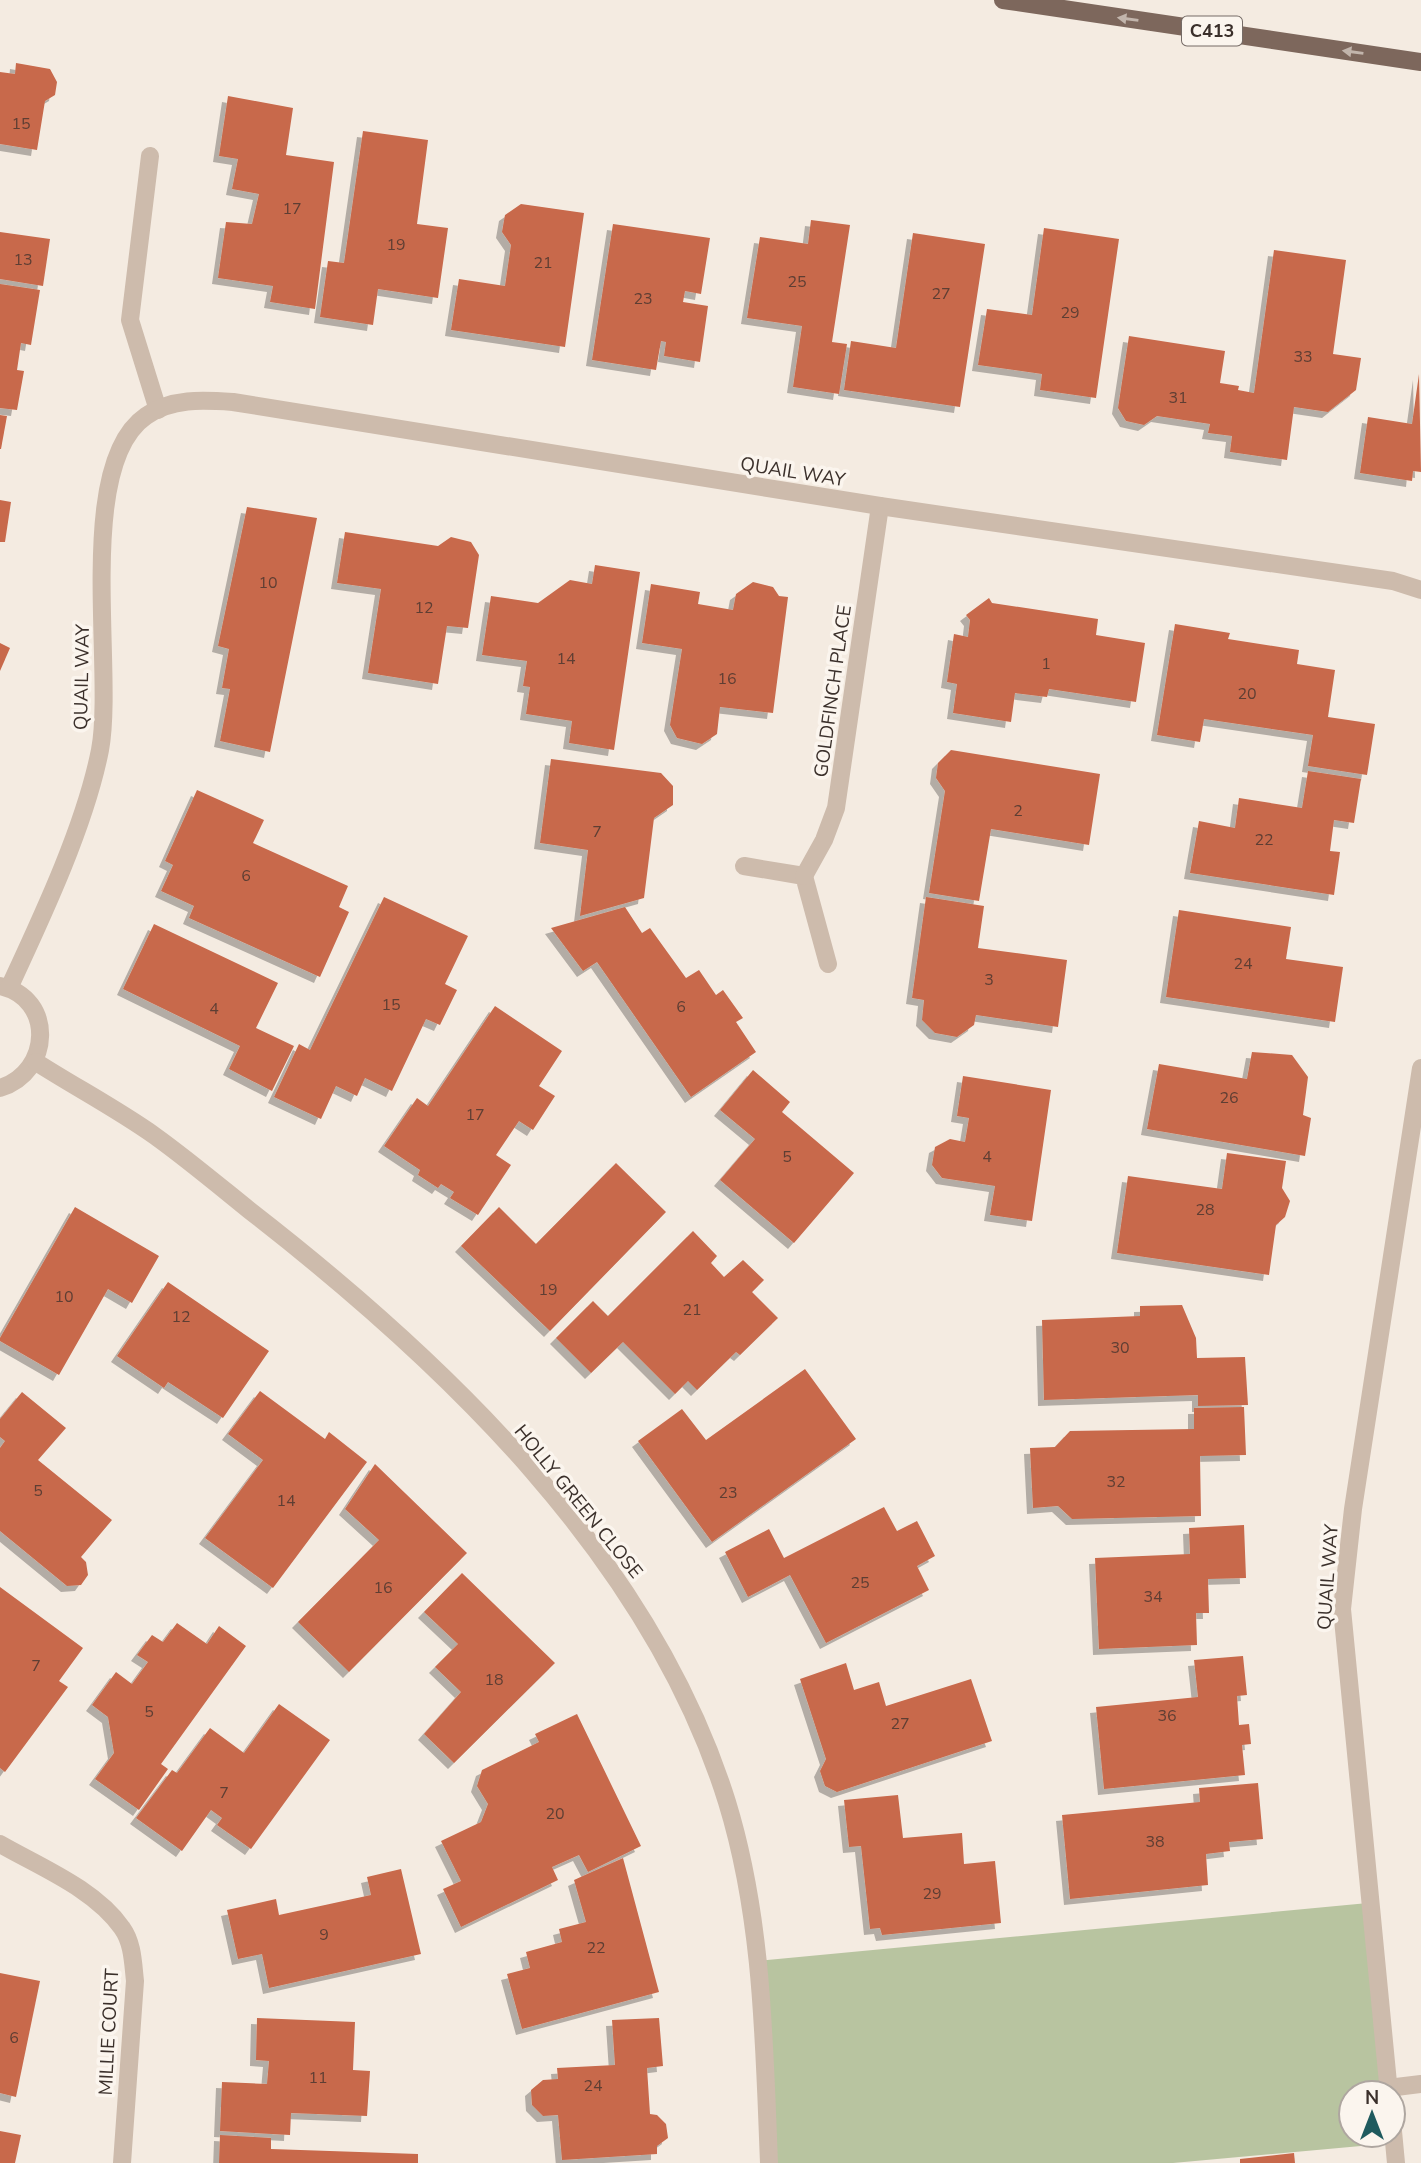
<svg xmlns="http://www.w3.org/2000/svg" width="1421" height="2163" viewBox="0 0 1421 2163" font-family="'Nunito Sans',sans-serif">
  <defs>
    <filter id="shadow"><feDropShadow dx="-6" dy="6" stdDeviation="0" flood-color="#0004"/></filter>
  </defs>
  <rect width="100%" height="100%" fill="#f4ebe1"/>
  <polygon fill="#b8c4a0" points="1368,1903 1389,2093 1351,2093 1351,2135 1393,2135 1394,2143 1173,2163 769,2163 758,1961"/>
  <g fill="#c8694b" filter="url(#shadow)">
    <polygon points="16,63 50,69 57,82 55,95 45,101 37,150 0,144 0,72 15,74"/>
    <polygon points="228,96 293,108 286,155 334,162 315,309 270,302 273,286 218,278 226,222 252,224 259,194 232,189 238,159 219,156"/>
    <polygon points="363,131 428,140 417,224 448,228 438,298 378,289 373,325 320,317 328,261 344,263"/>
    <polygon points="521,204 584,213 565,347 451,330 459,279 505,286 511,245 502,232 505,215"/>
    <polygon points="811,220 850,225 832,342 847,344 839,394 793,387 802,326 747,318 760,237 808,244"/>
    <polygon points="613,224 710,238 701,294 685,291 683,302 708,306 700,362 664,356 666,342 661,341 656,370 592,360"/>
    <polygon points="1044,228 1119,239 1096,398 1040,390 1042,374 978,365 987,309 1032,315"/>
    <polygon points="0,232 50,239 43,286 0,279"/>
    <polygon points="913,233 985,244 960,407 844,390 851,341 896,348"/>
    <polygon points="1274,250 1346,260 1333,354 1361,358 1356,390 1328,412 1294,407 1287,460 1230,452 1232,436 1208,433 1210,424 1157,416 1144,425 1126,421 1118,408 1129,336 1225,351 1220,383 1239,386 1238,390 1254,393"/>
    <polygon points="0,284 40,290 31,345 21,343 17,370 24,371 17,410 0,408"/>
    <polygon points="1419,374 1421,472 1413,471 1412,481 1360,473 1368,417 1412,424"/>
    <polygon points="0,415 7,416 1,449 0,449"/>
    <polygon points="0,500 11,502 5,542 0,542"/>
    <polygon points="247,507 317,518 270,752 220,741 230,689 222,688 229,649 218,646"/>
    <polygon points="345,532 438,546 451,537 471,542 479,555 468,628 447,626 438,684 368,673 381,589 337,583"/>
    <polygon points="595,565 640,572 614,750 569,743 572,721 526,714 530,687 523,686 527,661 482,655 491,596 538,603 570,580 592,584"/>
    <polygon points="753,582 773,587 779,596 788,597 773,713 720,707 717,734 702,744 677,738 670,725 682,649 642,643 651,584 700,592 698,604 733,610 736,594"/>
    <polygon points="989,598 992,603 1098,619 1096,635 1145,643 1136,702 1049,689 1047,697 1015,693 1011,722 953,713 957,684 947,682 954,634 968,637 970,620 966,615"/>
    <polygon points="1175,624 1230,633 1228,639 1299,650 1297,664 1335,670 1328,717 1375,724 1367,775 1308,766 1313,735 1204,719 1200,742 1157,735"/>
    <polygon points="0,643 10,648 0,671"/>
    <polygon points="951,750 1100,774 1089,845 991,829 979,901 929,893 945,791 936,778 938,763"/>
    <polygon points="551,759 661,773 673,786 673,805 654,818 644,898 580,916 588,850 540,843"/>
    <polygon points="1308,771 1361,779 1354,823 1334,820 1330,851 1340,852 1334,895 1190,873 1199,821 1235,828 1239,798 1302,808"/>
    <polygon points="197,790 264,820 253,843 348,886 339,907 349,912 320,977 189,918 194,906 161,891 173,865 165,861"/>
    <polygon points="384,897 468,936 445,984 457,990 440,1025 426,1019 392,1091 365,1078 357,1096 336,1086 321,1119 274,1097 299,1044 310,1050"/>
    <polygon points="926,897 984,906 978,948 1067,960 1058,1027 976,1015 974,1025 957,1037 935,1033 922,1020 924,1000 912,998"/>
    <polygon points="625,907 642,933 650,928 686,978 699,970 716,995 723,990 743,1018 736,1022 756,1052 691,1097 597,962 583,971 551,928"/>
    <polygon points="1179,910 1291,927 1286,959 1343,967 1335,1022 1166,997"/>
    <polygon points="154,924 278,983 256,1028 294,1046 272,1091 229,1069 240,1046 123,989"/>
    <polygon points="495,1006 562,1051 539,1086 555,1096 533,1130 519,1121 496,1155 511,1165 478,1215 450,1198 454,1192 441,1184 438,1188 418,1175 420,1170 384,1146 417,1098 428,1106"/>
    <polygon points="1252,1052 1292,1055 1308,1077 1303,1115 1311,1118 1305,1156 1147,1129 1159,1064 1247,1079"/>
    <polygon points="753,1070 790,1102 782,1112 854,1173 794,1243 720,1180 755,1139 720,1110"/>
    <polygon points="963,1076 1051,1090 1032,1221 990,1215 995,1186 942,1178 932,1165 935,1147 950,1139 965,1142 969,1118 957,1116"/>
    <polygon points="1227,1153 1286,1161 1282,1188 1290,1201 1285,1217 1276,1225 1269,1275 1117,1253 1128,1176 1222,1189"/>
    <polygon points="616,1163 666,1212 550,1331 461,1246 499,1207 536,1244"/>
    <polygon points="75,1207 159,1256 132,1303 108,1289 59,1375 0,1341 0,1338"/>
    <polygon points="693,1231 717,1256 711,1263 724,1277 743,1260 764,1280 752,1292 778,1318 740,1355 736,1352 697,1390 688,1381 675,1394 623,1342 591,1373 556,1338 593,1301 608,1316"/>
    <polygon points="168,1282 269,1351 223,1418 168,1382 164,1388 117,1356"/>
    <polygon points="1182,1305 1196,1338 1197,1358 1245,1357 1248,1405 1198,1406 1198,1395 1044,1400 1042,1320 1140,1316 1140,1306"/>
    <polygon points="805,1369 856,1439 712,1542 638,1441 682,1409 706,1440"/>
    <polygon points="260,1391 325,1439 329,1432 367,1462 273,1588 205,1538 263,1460 228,1434"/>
    <polygon points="22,1392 66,1428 38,1460 112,1520 81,1557 86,1562 88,1575 81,1585 67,1586 0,1531 0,1448 5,1441 0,1437 0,1419"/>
    <polygon points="1244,1407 1246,1455 1200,1456 1201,1516 1072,1519 1058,1506 1033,1508 1030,1448 1055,1447 1070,1431 1194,1429 1194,1408"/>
    <polygon points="375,1464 467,1553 349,1672 298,1622 379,1540 345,1509"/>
    <polygon points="884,1507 897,1531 917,1521 935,1556 917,1566 929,1590 826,1643 790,1575 748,1597 725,1552 769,1529 784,1558"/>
    <polygon points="1244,1525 1246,1578 1208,1579 1209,1613 1196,1613 1197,1645 1099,1649 1095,1558 1190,1554 1189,1528"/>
    <polygon points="462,1573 555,1663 454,1763 424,1734 461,1692 435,1667 458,1644 424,1612"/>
    <polygon points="0,1587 83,1648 59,1681 68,1687 5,1772 0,1768"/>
    <polygon points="177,1623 207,1644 219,1626 246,1646 161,1764 168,1769 139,1810 95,1779 114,1753 108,1717 92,1705 116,1672 132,1684 148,1662 137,1655 152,1635 163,1642"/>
    <polygon points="1243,1656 1247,1695 1237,1696 1239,1725 1249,1724 1251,1744 1242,1745 1245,1775 1104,1789 1096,1707 1198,1697 1194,1660"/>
    <polygon points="846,1663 854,1690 879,1682 886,1706 971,1679 992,1741 837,1792 825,1786 820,1771 826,1759 800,1679"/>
    <polygon points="279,1704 330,1740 251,1849 217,1825 222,1818 211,1810 182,1851 136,1818 172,1770 177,1773 210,1728 244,1753"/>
    <polygon points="577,1714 641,1846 588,1872 579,1855 552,1867 558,1880 461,1927 443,1889 461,1881 441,1841 481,1822 488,1804 477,1786 482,1770 539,1742 535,1734"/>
    <polygon points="1258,1783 1263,1839 1229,1842 1230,1851 1206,1854 1208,1885 1070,1899 1062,1815 1200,1802 1199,1788"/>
    <polygon points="898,1795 903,1838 962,1833 964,1864 995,1861 1001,1923 882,1935 880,1928 870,1929 861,1846 849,1847 844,1800"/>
    <polygon points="623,1858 659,1992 522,2029 507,1974 530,1968 526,1952 562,1942 559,1929 586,1922 574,1880"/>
    <polygon points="401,1869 421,1954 269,1988 262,1954 238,1959 227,1910 276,1899 279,1915 371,1895 367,1877"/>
    <polygon points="0,1973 40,1981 16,2097 0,2093"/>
    <polygon points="257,2018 355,2022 353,2070 370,2071 367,2116 291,2113 290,2135 220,2131 222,2082 267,2084 269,2061 256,2060"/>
    <polygon points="659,2018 663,2066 647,2068 650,2114 657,2115 666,2124 668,2138 657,2146 657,2154 562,2160 558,2115 543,2116 532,2105 531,2090 543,2080 558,2079 557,2068 615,2065 612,2020"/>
    <polygon points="0,2131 21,2135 15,2163 0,2163"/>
    <polygon points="220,2135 271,2138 271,2149 418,2154 418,2163 219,2163"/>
    <polygon points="1294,2153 1295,2163 1240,2163 1240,2159"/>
  </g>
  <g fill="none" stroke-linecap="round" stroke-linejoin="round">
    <g stroke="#cdbbac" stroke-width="18">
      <polyline points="150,156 130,320 158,410"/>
      <polyline points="744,866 804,876 828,964"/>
      <polyline points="804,876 824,840 836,808 880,506"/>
      <path d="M0,986C55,998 52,1072 0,1088"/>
      <path d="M9,988C42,917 85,826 100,750C115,671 74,465 146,416C172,398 202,400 233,402L880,506L1393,581L1421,590"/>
      <path d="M36,1062C75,1087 117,1109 155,1136C187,1159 218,1185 249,1210C445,1362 651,1558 727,1802C763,1919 764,2042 769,2163"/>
      <path d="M0,1844C40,1867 95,1889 122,1928C133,1943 133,1964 135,1981L122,2163"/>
      <polyline points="1388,2088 1421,2084"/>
      <polyline points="1389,2093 1342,1609 1353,1509 1421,1068"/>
      <polyline points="1393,2131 1396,2163"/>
    </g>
    <polyline stroke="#7d675c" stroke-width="18" points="1003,0 1421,62"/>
  </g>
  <defs><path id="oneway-solid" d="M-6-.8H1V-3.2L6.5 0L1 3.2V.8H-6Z" transform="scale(1.75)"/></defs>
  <g fill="#c2b5ac">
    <use href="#oneway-solid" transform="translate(1128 19) rotate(-172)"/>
    <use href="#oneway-solid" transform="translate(1353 52) rotate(-172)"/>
  </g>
  <g text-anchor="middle" stroke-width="7" stroke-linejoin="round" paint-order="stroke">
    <g font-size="16" fill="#5e3e33">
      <text x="21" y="129">15</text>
      <text x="292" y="214">17</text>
      <text x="396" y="250">19</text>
      <text x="23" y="265">13</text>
      <text x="543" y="268">21</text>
      <text x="797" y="287">25</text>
      <text x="941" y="299">27</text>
      <text x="643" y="304">23</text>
      <text x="1070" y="318">29</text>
      <text x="1303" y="362">33</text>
      <text x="1178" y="403">31</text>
      <text x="268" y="588">10</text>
      <text x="424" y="613">12</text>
      <text x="566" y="664">14</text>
      <text x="1046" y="669">1</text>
      <text x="727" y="684">16</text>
      <text x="1247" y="699">20</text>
      <text x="1018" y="816">2</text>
      <text x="597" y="837">7</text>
      <text x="1264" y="845">22</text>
      <text x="246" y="881">6</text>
      <text x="1243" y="969">24</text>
      <text x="989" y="985">3</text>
      <text x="391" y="1010">15</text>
      <text x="681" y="1012">6</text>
      <text x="214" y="1014">4</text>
      <text x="1229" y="1103">26</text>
      <text x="475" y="1120">17</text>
      <text x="787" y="1162">5</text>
      <text x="987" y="1162">4</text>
      <text x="1205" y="1215">28</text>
      <text x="548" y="1295">19</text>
      <text x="64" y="1302">10</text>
      <text x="692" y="1315">21</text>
      <text x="181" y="1322">12</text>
      <text x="1120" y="1353">30</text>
      <text x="1116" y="1487">32</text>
      <text x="38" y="1496">5</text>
      <text x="728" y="1498">23</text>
      <text x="286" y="1506">14</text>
      <text x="860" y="1588">25</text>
      <text x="383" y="1593">16</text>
      <text x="1153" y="1602">34</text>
      <text x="36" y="1671">7</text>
      <text x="494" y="1685">18</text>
      <text x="149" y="1717">5</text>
      <text x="1167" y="1721">36</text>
      <text x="900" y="1729">27</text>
      <text x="224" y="1798">7</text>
      <text x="555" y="1819">20</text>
      <text x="1155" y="1847">38</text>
      <text x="932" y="1899">29</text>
      <text x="324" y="1940">9</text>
      <text x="596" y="1953">22</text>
      <text x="14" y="2043">6</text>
      <text x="318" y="2083">11</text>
      <text x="593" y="2091">24</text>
    </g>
    <rect fill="#fbf5ee" stroke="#756b66" stroke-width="2" x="1182" y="16.5" width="60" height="29" rx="5"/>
    <g font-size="18" font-weight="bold" fill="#3b302b">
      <text x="1212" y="37">C413</text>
    </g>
    <g font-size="19" fill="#3b302b" stroke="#fbf5ee">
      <text transform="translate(793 471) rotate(9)" y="7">QUAIL WAY</text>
      <text transform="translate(81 677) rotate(-89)" y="7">QUAIL WAY</text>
      <text transform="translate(832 691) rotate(-82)" y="7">GOLDFINCH PLACE</text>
      <text transform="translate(579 1501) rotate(51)" y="7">HOLLY GREEN CLOSE</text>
      <text transform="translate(1327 1577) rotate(-86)" y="7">QUAIL WAY</text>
      <text transform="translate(108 2032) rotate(-87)" y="7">MILLIE COURT</text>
    </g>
  </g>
  <g transform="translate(1372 2114)"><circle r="33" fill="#fbf5ee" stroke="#aea6a0" stroke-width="2"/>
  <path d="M0-5L12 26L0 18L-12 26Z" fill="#1f5a5e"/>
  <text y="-10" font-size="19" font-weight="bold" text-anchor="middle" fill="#3b302b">N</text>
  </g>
</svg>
